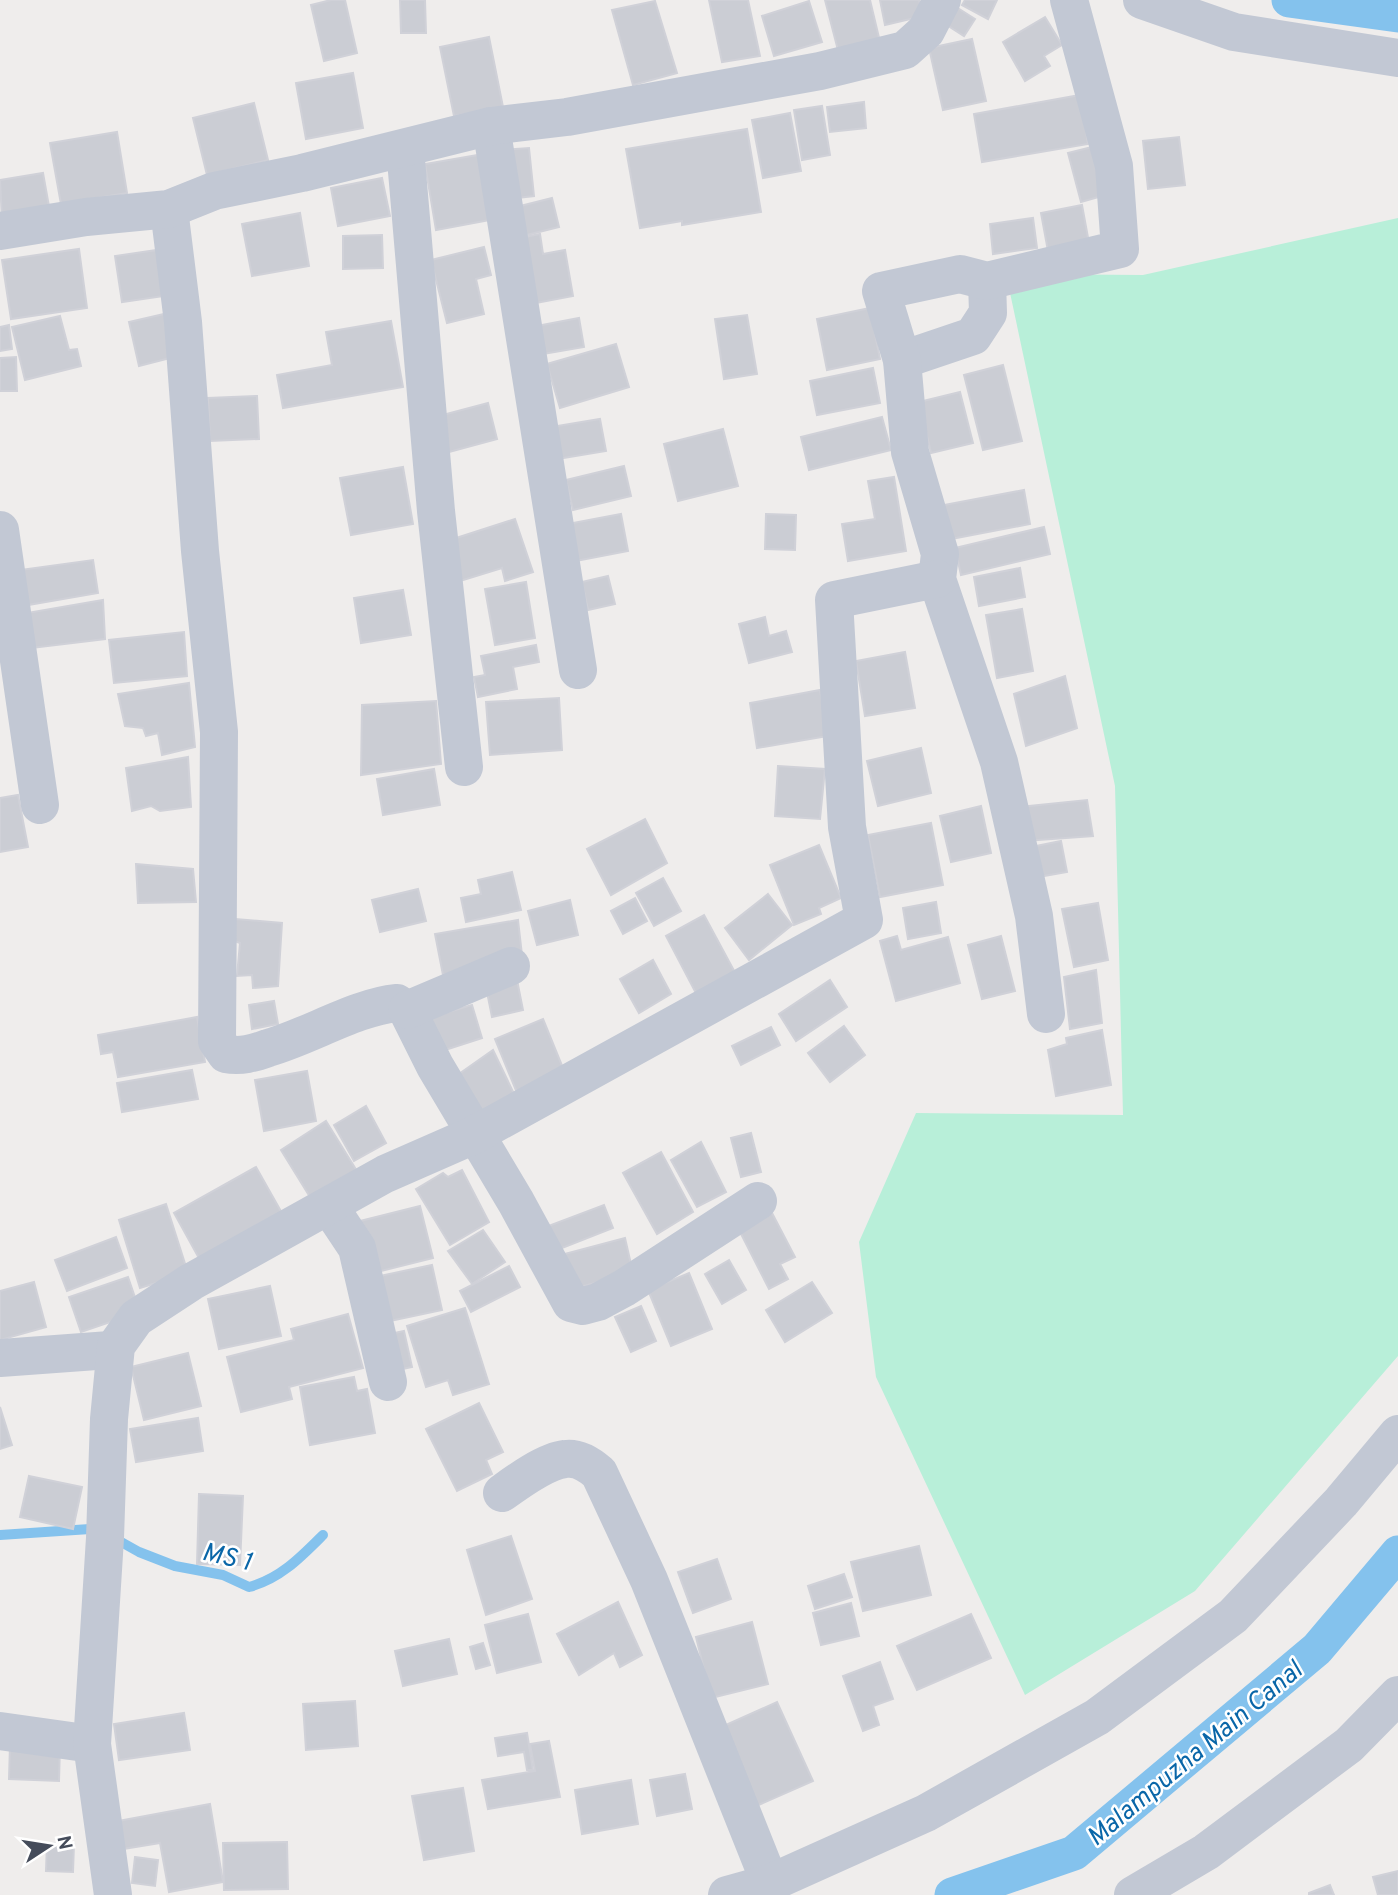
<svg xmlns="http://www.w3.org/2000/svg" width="1398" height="1895" viewBox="0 0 1398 1895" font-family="Overpass,sans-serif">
  <rect width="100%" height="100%" fill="#efedec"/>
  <polygon fill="#b8efd9" points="1398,218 1398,1356 1195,1591 1025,1695 876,1377 859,1242 916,1113 1123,1115 1115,786 1006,274 1143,275"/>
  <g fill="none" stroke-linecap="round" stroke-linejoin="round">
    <g stroke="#84c2ed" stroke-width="10">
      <polyline points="0,1535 90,1529 97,1532"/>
      <path d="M114,1538L139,1552L175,1566L223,1575L249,1587C280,1579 301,1557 323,1535"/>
    </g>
    <g stroke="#84c2ed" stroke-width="35">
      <polyline points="1289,0 1398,15"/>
      <polyline points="952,1895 1074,1853 1317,1649 1398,1553"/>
    </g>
  </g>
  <g fill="#cbcdd4" stroke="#d0d1d8" stroke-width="2">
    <polygon points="331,0 345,0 357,53 324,61 311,5"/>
    <polygon points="400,0 425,0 426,33 401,33"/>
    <polygon points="709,0 748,0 760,56 722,62"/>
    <polygon points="825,0 870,0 881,46 840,58"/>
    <polygon points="880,0 919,0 923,16 885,25"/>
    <polygon points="965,0 997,0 988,19 962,5"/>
    <polygon points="655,1 677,73 633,85 612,10"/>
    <polygon points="809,1 822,42 774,56 762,16"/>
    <polygon points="953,5 975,19 964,36 942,22"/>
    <polygon points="1045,17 1062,45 1044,56 1050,66 1025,81 1003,42"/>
    <polygon points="489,37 503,107 454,116 440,47"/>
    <polygon points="972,39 986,101 943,110 929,48"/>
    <polygon points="353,73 363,128 306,139 296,83"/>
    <polygon points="1080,95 1088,144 982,162 974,114"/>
    <polygon points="864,102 866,128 830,132 827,107"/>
    <polygon points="254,103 268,160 207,175 193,118"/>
    <polygon points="822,106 830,155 802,160 794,110"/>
    <polygon points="790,113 801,171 763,178 752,120"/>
    <polygon points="747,129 761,212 682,225 682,221 640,228 626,149"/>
    <polygon points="117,132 127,193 61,204 50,143"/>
    <polygon points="1179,137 1185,185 1148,189 1143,141"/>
    <polygon points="1096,146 1109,194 1081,202 1068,153"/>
    <polygon points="529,148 534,196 507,199 503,150"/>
    <polygon points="478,155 490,220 436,230 425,164"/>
    <polygon points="43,173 50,212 2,220 0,180"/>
    <polygon points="382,178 390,216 338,226 331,188"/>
    <polygon points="552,198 559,227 515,238 508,209"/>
    <polygon points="1082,205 1089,243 1048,251 1041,213"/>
    <polygon points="300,213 309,266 252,276 242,224"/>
    <polygon points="1033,218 1037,248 993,254 990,224"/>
    <polygon points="540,234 543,254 565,250 573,296 525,305 514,239"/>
    <polygon points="382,235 383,268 343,269 343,236"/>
    <polygon points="484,247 491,275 476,279 484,314 447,323 431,260"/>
    <polygon points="79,249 87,308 11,319 2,260"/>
    <polygon points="157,250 164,296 122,302 115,256"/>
    <polygon points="870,308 880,359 827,370 817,319"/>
    <polygon points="164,314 174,357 139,366 129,322"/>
    <polygon points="747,315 757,374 724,379 715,319"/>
    <polygon points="60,316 69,350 77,349 81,366 25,380 12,327"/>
    <polygon points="579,318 584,347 531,356 526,328"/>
    <polygon points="391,321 403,387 283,408 277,375 332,365 326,332"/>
    <polygon points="9,325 12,349 0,351 0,327"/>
    <polygon points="616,344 629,387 560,408 547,364"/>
    <polygon points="16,357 17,391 0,391 0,358"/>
    <polygon points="1003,365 1022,441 983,450 964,375"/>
    <polygon points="873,368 880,403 817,415 810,381"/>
    <polygon points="960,392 973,443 931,453 919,402"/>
    <polygon points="257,396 259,439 210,441 208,398"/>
    <polygon points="488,403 497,439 449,452 439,416"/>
    <polygon points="882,417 891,450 809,470 801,437"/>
    <polygon points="600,419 606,451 551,460 545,428"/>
    <polygon points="723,429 738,486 678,501 664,444"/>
    <polygon points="624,466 631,496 573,510 566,480"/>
    <polygon points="403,467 413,524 351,535 340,478"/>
    <polygon points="894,477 906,551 848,561 842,524 875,519 868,481"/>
    <polygon points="1024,490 1030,524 951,539 944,505"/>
    <polygon points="621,514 628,551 565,563 557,526"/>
    <polygon points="766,514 796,515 795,550 765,549"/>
    <polygon points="515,519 533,572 505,581 502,568 460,581 447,541"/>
    <polygon points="1044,527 1050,554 961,575 955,548"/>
    <polygon points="93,560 98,593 28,605 20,570"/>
    <polygon points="1020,568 1025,597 979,606 974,577"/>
    <polygon points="608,576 615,604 588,610 582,582"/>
    <polygon points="526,582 535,638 495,645 485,589"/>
    <polygon points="403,590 411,635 361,643 354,598"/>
    <polygon points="103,600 105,639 32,648 27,613"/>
    <polygon points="1022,609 1033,671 997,678 986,615"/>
    <polygon points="765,617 769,636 786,631 792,652 749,663 739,624"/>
    <polygon points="184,632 187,676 114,683 109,640"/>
    <polygon points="536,645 539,662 513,667 517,689 478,697 474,677 485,675 481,656"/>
    <polygon points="905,652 915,708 865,716 856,661"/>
    <polygon points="1065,676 1077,728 1026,746 1014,694"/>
    <polygon points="189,683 195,747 162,755 158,733 146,736 143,728 125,726 118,694"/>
    <polygon points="820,690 828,736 757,748 750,703"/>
    <polygon points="559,698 562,750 490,755 486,702"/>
    <polygon points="436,701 441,764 361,775 362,705"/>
    <polygon points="921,748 931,793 878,806 867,761"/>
    <polygon points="188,757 191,807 160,811 151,806 132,811 126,768"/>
    <polygon points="778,766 825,769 820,819 775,816"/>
    <polygon points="434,769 440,805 383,815 377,779"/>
    <polygon points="18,795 28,847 0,852 0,798"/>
    <polygon points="1087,800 1093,836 1025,841 1020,807"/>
    <polygon points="981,806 991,853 951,862 940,816"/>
    <polygon points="645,819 667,863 611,895 587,849"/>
    <polygon points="931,823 943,885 880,897 868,835"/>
    <polygon points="1061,841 1067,872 1027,879 1021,849"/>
    <polygon points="819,845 841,898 819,908 821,914 794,925 770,865"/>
    <polygon points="136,864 193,869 196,902 138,903"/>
    <polygon points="512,872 521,910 466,922 461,898 481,894 478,880"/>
    <polygon points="663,878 681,911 654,926 636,893"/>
    <polygon points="418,889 426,921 380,932 372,900"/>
    <polygon points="768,894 792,925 749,960 725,928"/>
    <polygon points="635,898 647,921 623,934 611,911"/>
    <polygon points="570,900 578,935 537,945 528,911"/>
    <polygon points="936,902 941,933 908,939 903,908"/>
    <polygon points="1098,903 1108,960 1074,967 1062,909"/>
    <polygon points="704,915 738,978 699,999 666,936"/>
    <polygon points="235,919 282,923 278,986 253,988 252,975 237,976 240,943 232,940"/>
    <polygon points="518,920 522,955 443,975 435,934"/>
    <polygon points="897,936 901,950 948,937 960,983 896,1001 880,941"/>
    <polygon points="1001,936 1015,991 982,999 968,945"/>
    <polygon points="653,960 671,994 639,1013 620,979"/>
    <polygon points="1096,970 1102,1023 1070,1029 1064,977"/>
    <polygon points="516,975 523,1010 492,1017 485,982"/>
    <polygon points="830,980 847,1007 796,1041 779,1014"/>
    <polygon points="274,1001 278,1024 252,1029 249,1005"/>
    <polygon points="472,1005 482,1038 439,1052 428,1018"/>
    <polygon points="197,1017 205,1062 118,1077 113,1052 101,1054 98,1035"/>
    <polygon points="543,1019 565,1073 517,1093 495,1039"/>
    <polygon points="844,1026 865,1055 830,1082 808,1053"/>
    <polygon points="771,1027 780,1045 741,1065 732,1046"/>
    <polygon points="1102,1030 1111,1085 1056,1096 1048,1050 1067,1044 1066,1038"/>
    <polygon points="493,1050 518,1102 480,1122 456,1076"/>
    <polygon points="192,1070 198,1099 122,1112 117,1083"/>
    <polygon points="307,1071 316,1121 264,1131 255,1080"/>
    <polygon points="366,1106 386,1143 354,1161 334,1125"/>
    <polygon points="326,1121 360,1176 315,1205 281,1150"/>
    <polygon points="751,1133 761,1172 741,1177 731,1138"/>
    <polygon points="701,1142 726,1192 697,1207 671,1160"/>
    <polygon points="661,1152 693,1212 657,1234 623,1173"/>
    <polygon points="256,1167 283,1215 201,1262 174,1213"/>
    <polygon points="462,1170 489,1222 450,1245 416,1189 443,1173 448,1177"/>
    <polygon points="166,1204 188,1273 140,1288 119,1220"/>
    <polygon points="604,1205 613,1228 552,1252 543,1228"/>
    <polygon points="420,1206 433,1258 365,1275 352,1223"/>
    <polygon points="772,1213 795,1257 780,1264 788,1279 769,1289 739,1230"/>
    <polygon points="483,1230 505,1262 472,1284 448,1251"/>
    <polygon points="116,1237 127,1268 67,1291 55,1260"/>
    <polygon points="625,1238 633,1273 569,1290 561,1255"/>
    <polygon points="729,1260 746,1290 722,1304 705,1274"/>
    <polygon points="432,1265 442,1310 385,1322 375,1277"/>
    <polygon points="509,1266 520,1287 471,1312 460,1291"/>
    <polygon points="689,1273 712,1329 671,1346 648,1290"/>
    <polygon points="128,1277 140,1312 81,1332 69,1297"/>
    <polygon points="34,1282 46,1327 0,1340 0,1291"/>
    <polygon points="812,1282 832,1313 785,1342 766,1310"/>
    <polygon points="270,1286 281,1336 219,1349 208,1299"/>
    <polygon points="641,1306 656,1341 631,1352 615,1317"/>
    <polygon points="465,1308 489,1384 453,1395 448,1380 426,1387 407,1326"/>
    <polygon points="348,1314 363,1368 289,1387 292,1399 241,1412 227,1357 294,1340 291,1329"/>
    <polygon points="404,1331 412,1367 393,1371 385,1335"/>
    <polygon points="188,1353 201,1406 144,1420 131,1367"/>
    <polygon points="354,1377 357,1391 367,1389 375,1433 310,1445 300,1387"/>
    <polygon points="479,1403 503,1452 486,1460 492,1474 457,1491 426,1429"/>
    <polygon points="0,1407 12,1445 0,1449"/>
    <polygon points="198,1418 203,1451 136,1462 130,1429"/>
    <polygon points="29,1476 82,1487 73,1529 20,1517"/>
    <polygon points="199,1494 243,1496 240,1565 197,1564"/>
    <polygon points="511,1536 532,1599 486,1615 467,1550"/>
    <polygon points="919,1546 931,1595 863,1611 851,1562"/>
    <polygon points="717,1559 731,1599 693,1613 678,1572"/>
    <polygon points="844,1574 852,1597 815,1609 808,1586"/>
    <polygon points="618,1602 642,1655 620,1667 614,1653 579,1675 557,1634"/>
    <polygon points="851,1603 859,1636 821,1645 813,1613"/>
    <polygon points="528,1614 541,1662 497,1673 485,1625"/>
    <polygon points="971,1614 991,1658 917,1690 897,1646"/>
    <polygon points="752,1622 768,1684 711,1698 696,1637"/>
    <polygon points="449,1639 457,1674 403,1686 395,1651"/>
    <polygon points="483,1643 490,1665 476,1669 470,1647"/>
    <polygon points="880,1662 893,1699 873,1706 879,1725 863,1731 843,1676"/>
    <polygon points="355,1701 358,1746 306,1750 303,1704"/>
    <polygon points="777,1702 813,1781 754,1807 719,1728"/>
    <polygon points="184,1713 190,1750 119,1760 114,1724"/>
    <polygon points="527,1733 533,1770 527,1770 524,1752 498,1756 495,1738"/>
    <polygon points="549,1741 560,1797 488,1809 482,1780 535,1771 530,1744"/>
    <polygon points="10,1745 60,1745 59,1781 9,1779"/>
    <polygon points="685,1774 692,1809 657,1816 650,1780"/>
    <polygon points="631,1780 638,1824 582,1834 575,1790"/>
    <polygon points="463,1788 474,1851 424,1860 412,1796"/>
    <polygon points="210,1804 223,1882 169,1892 160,1843 123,1849 118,1821"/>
    <polygon points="287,1842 288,1889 224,1890 223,1843"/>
    <polygon points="47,1843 74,1844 73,1872 46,1871"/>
    <polygon points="135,1857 158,1860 155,1886 132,1883"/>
    <polygon points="1398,1871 1398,1895 1378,1895 1373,1877"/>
    <polygon points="1330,1885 1334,1895 1309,1895 1309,1893"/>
  </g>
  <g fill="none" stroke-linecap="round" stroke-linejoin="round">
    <g stroke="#c2c8d4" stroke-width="38">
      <polyline points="1142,0 1234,32 1398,58"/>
      <polyline points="491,126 578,670"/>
      <polyline points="405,148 436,511 464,767"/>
      <path d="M169,209L183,322L200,551L219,732L217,1041L226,1054C241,1057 254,1053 268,1048C310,1036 356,1007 397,1003L407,1010L435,1066L516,1202L571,1303L583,1306L598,1302L624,1288L758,1201"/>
      <polyline points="0,231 86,217 169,209 214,191 302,173 491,126 567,117 820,71 905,50 926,31 942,0"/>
      <polyline points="902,360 973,336 988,313 987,281"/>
      <polyline points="0,530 40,805"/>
      <polyline points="407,1010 511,966"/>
      <polyline points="1046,1014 1034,916 999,762 937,579 940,554 910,452 902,360 881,291 960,274 987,281 1120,249 1114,166 1069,0"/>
      <polyline points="329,1206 357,1248 388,1382"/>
      <polyline points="0,1358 110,1350 116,1346"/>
      <path d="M502,1493C517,1482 546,1461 565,1459C578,1457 590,1465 599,1473L649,1580L770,1883"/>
      <polyline points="0,1731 92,1744"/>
      <polyline points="113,1895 92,1744 105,1538 109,1419 116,1346 136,1318 191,1282 385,1174 474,1135 864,920 847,827 834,600 937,579"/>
      <polyline points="727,1895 770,1883 926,1813 1097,1717 1233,1616 1341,1502 1398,1434"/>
      <polyline points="1133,1895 1206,1852 1349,1745 1398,1695"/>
    </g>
  </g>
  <g text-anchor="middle" stroke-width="5" stroke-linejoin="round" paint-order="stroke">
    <g font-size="26" font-style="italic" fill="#0966a8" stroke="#fff">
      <text transform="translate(227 1556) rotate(13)" y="9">MS 1</text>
      <text transform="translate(1194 1753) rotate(-40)" y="9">Malampuzha Main Canal</text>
    </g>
  </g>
  <g transform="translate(49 1846) rotate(78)" stroke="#ffffff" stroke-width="5" paint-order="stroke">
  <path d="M0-5L12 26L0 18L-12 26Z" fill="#444b5a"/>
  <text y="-10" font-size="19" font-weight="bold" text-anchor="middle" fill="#444b5a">N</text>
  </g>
</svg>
